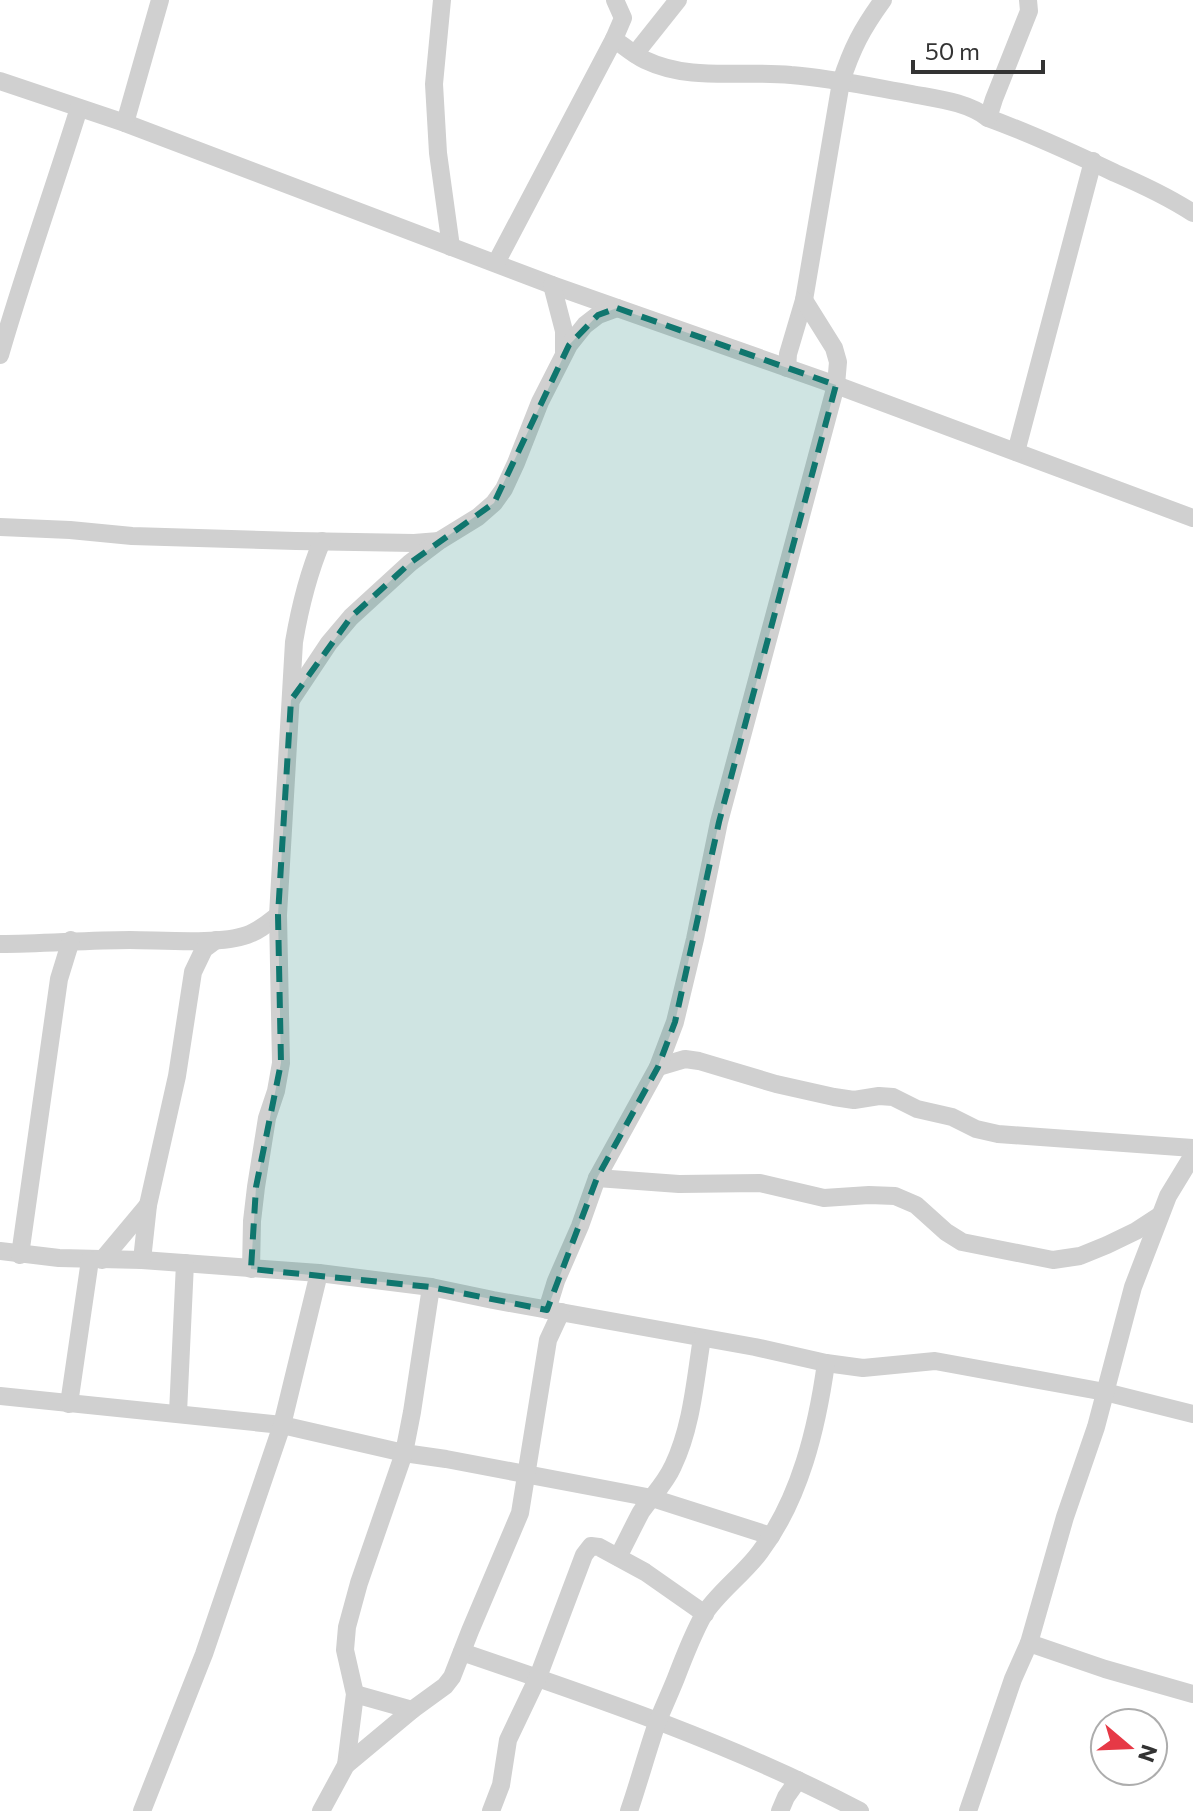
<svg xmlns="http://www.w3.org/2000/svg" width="1193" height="1811" viewBox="0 0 1193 1811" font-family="Commissioner,sans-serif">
  <rect width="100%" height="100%" fill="#fff"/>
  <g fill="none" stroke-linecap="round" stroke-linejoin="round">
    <g stroke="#d0d0d0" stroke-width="18">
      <polyline points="442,0 434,84 438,153 451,247"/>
      <path d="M614,39C624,46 634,55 645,60C691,82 742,70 791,75C831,78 872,87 912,94C938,99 967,102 988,118C1032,134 1073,153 1115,173C1143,185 1167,196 1193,213"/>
      <polyline points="635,54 678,0"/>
      <polyline points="0,81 125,123 552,285 836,385 1193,518"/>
      <polyline points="988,118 994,99 1029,11 1028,0"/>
      <polyline points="125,123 160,0"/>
      <polyline points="496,263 614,39 623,18 615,0"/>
      <polyline points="552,285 564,331 564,353"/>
      <path d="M0,355C24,272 53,191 79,108"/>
      <path d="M787,368L788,354L804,300L841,82C852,48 862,29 883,0"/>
      <polyline points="1016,452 1093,161"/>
      <polyline points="0,527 70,530 132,536 296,541 414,543 439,541"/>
      <polyline points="291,700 329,643 351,617 410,563 439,541 478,517 494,503 504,489 516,463 540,402 569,345 585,325 598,315 617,308"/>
      <path d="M0,944C43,944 86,940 130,940C161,940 219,945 247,935C259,931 268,923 278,915"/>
      <polyline points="658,1067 685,1059 699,1061 776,1084 834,1097 854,1100 879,1096 893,1097 917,1109 952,1117 976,1129 998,1134 1193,1148"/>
      <polyline points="597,1178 679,1184 760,1183 824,1198 869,1195 895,1196 916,1205 946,1232 962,1242 1053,1260 1080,1256 1107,1245 1136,1231 1159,1216"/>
      <polyline points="0,1251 59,1258 142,1260 319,1273 431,1287 493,1300 755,1347 826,1363 863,1368 935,1361 1105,1392 1193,1414"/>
      <polyline points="20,1255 59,979 71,940"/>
      <polyline points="102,1260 148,1205"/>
      <polyline points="142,1260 148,1205 177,1076 193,972 204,949 216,940"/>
      <path d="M251,1269L252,1221L256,1187L267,1118L276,1091L281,1063L278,915L294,642C300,607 308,574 322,541"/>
      <polyline points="547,1310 556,1281 580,1226 597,1178 658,1067 675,1022 695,939 719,822 836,385 838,362 834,348 804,300"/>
      <polyline points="0,1396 282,1425 404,1453 446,1459 652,1498 771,1536"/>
      <polyline points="69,1404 90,1260"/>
      <polyline points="178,1413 185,1263"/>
      <path d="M618,1557C626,1542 633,1527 641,1512C652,1496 665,1484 673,1466C692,1426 695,1381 702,1338"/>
      <polyline points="1029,1643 1105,1669 1193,1694"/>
      <path d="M462,1652C597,1698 733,1744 860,1811"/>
      <polyline points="355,1694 412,1710"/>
      <polyline points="346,1765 355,1694 345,1650 347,1627 359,1583 404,1453 412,1412 431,1287"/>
      <polyline points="142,1811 204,1654 282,1425 319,1273"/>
      <polyline points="321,1811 346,1765 412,1710 445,1686 452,1677 470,1631 520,1513 548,1340 561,1312"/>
      <polyline points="491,1811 501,1785 508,1740 538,1677 584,1555 591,1546 599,1547 645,1572 705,1614"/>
      <path d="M629,1811C639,1782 647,1752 657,1723C663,1708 670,1693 676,1678C684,1657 692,1636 703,1616C716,1594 744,1574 760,1552C800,1499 817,1428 826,1363"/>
      <polyline points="780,1811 786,1797 798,1780"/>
      <polyline points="968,1811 1013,1679 1029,1643 1065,1517 1096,1427 1133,1287 1168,1196 1193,1155"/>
    </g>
  </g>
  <path fill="#0f766e" fill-opacity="0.2" stroke="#0f766e" stroke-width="6" stroke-dasharray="16 10" stroke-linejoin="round" d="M617,308L836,385L719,822L675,1022L658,1067L597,1178L547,1310L431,1287L251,1269L256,1187L281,1063L278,915L291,700L351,617L410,563L494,503L569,345L598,315Z"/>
  <g transform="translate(1129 1747) rotate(109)"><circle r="38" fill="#ffffff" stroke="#adadad" stroke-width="2"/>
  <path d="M0-6L14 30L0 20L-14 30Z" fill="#e63946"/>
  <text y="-12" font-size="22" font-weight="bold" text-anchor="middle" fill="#333333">N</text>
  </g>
  <path d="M913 60v12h130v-12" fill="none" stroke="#333333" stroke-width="4"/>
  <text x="925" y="60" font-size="24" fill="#333333" stroke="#ffffff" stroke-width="6" paint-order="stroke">50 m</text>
</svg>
